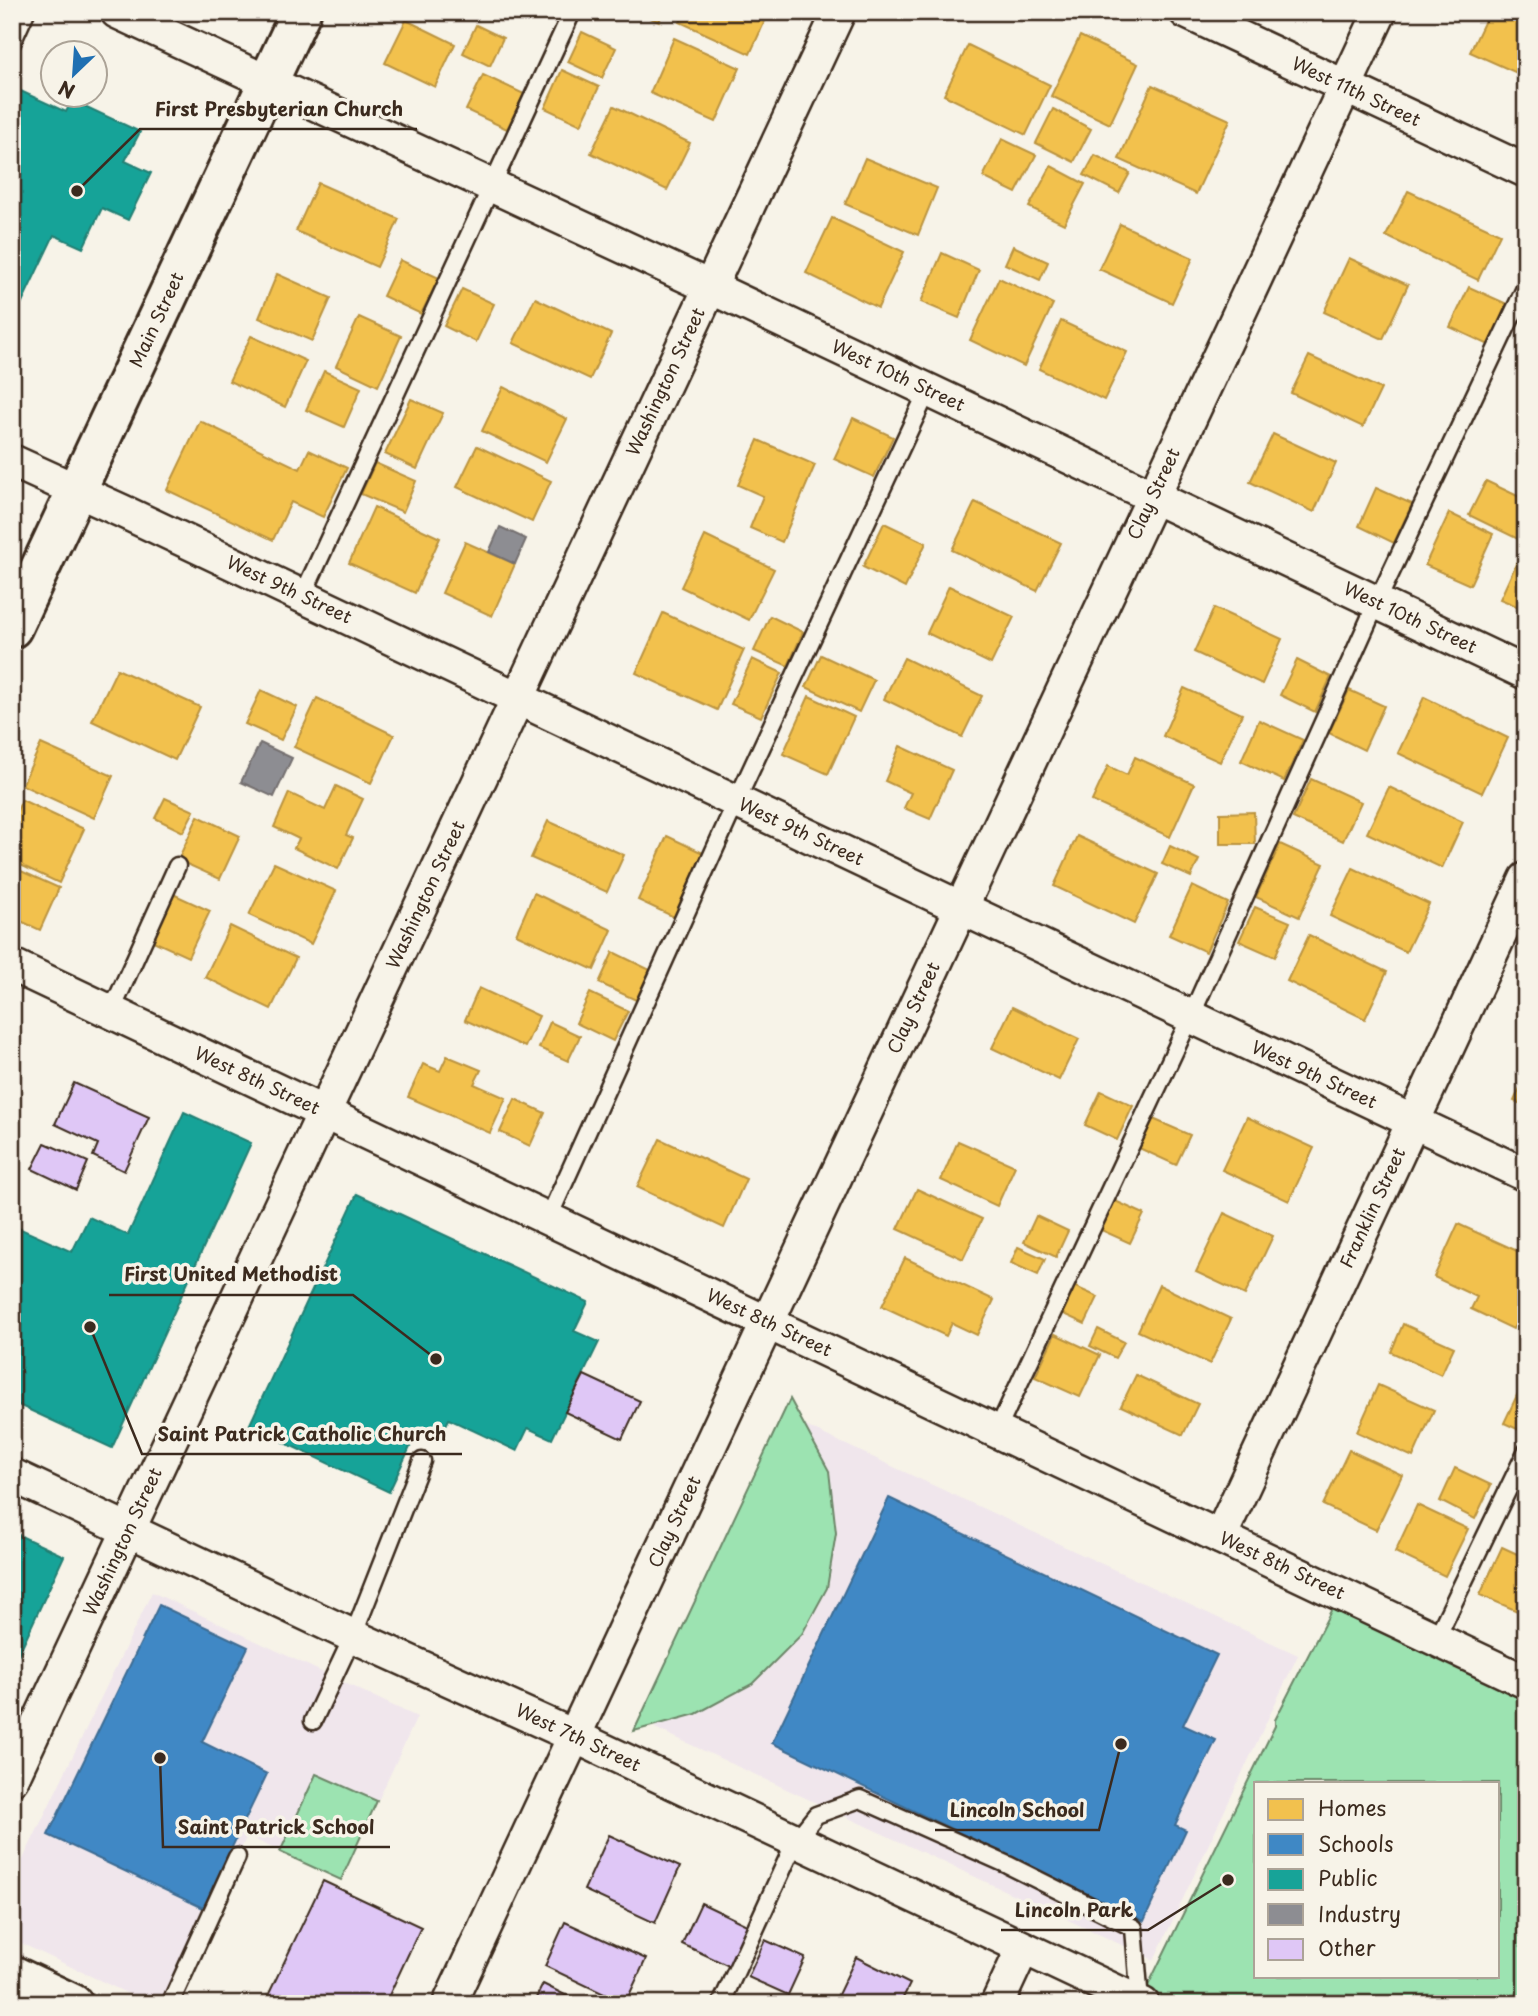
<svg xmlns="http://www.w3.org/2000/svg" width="1538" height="2016" viewBox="0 0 1538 2016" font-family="'Playpen Sans',sans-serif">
  <rect width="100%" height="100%" fill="#f7f3e8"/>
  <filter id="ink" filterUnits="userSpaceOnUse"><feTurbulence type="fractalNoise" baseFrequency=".0143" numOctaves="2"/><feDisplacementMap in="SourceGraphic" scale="14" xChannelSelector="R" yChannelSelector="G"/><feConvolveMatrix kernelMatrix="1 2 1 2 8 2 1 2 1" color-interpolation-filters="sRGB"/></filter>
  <g filter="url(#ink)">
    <g fill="#f0e6ec">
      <polygon points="797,1422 1298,1655 1154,1960 655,1728"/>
      <polygon points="152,1592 417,1717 341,1880 247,1836 170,2004 150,2004 12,1939 12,1882"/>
    </g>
    <g fill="#9ce3b1" stroke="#6c8668" stroke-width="2" fill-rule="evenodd">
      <polygon points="790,1399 829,1471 836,1533 827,1588 802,1634 752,1684 696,1714 634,1731"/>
      <path d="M1340,1593L1526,1681V2004L1140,2002L1275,1726V1720ZM1256,1783H1498V1976H1256Z"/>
      <polygon points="316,1774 377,1801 341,1880 280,1852"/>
    </g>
    <g fill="#f2c14e" stroke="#bb9440" stroke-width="2">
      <polygon points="638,12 663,12 659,22"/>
      <polygon points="685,12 769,12 750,54 680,22"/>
      <polygon points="1489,12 1521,12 1526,14 1526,77 1470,52"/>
      <polygon points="406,20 455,44 435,87 385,63"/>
      <polygon points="476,25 503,38 490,66 463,53"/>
      <polygon points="582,32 616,48 602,78 568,62"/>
      <polygon points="1080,36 1138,64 1110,124 1051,96"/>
      <polygon points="674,38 740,68 716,122 650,93"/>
      <polygon points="968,45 1050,85 1026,135 944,95"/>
      <polygon points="562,70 599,87 581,125 545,108"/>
      <polygon points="483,75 524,94 507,129 466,110"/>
      <polygon points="1152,85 1230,120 1196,194 1119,159"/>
      <polygon points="614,106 690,143 667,190 591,153"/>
      <polygon points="1053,109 1091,129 1074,162 1036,143"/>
      <polygon points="1002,139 1036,155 1016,193 983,177"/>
      <polygon points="1095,155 1130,173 1119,193 1084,175"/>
      <polygon points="865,158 937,188 918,235 845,204"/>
      <polygon points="1051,166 1085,184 1064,224 1029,207"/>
      <polygon points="318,183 399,219 377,267 296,231"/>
      <polygon points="1408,191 1500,234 1478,280 1386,236"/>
      <polygon points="832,218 904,252 878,308 806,273"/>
      <polygon points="1120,224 1193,258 1172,303 1099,269"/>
      <polygon points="1013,246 1048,262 1040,280 1005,264"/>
      <polygon points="942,253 979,270 959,318 921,302"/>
      <polygon points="1349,258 1408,285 1383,339 1324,312"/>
      <polygon points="400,260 439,278 421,314 383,296"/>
      <polygon points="277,274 331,298 312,341 259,318"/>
      <polygon points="999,278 1053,304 1024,366 970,340"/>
      <polygon points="1469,287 1507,304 1489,345 1450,327"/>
      <polygon points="462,289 494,304 476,342 444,326"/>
      <polygon points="535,298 611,334 590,379 513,343"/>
      <polygon points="359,317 401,336 378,386 336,366"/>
      <polygon points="1061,321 1127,352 1104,400 1039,369"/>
      <polygon points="251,336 306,361 285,407 229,381"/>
      <polygon points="1309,356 1381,389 1363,427 1291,393"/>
      <polygon points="324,371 361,388 344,427 306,410"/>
      <polygon points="503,387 567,419 546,462 482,431"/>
      <polygon points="411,399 443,413 417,469 385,454"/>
      <polygon points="853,418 893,437 874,477 834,459"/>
      <polygon points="200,421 300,469 309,450 347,468 323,517 291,502 273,540 167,490"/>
      <polygon points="1273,434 1336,463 1314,512 1250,482"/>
      <polygon points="758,440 815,465 782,542 750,528 763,496 738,485"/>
      <polygon points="477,446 551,481 532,522 457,487"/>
      <polygon points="375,463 416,481 403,512 361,494"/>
      <polygon points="1486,481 1526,500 1526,527 1520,540 1469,515"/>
      <polygon points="1376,488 1412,504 1394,543 1359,526"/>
      <polygon points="975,502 1061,543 1037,591 952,550"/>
      <polygon points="374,507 440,538 415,593 349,563"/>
      <polygon points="1449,513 1493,534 1470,585 1425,565"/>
      <polygon points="884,523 926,543 905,588 863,567"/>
      <polygon points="705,536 774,569 749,620 681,587"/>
      <polygon points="465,542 515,564 492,616 442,593"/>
      <polygon points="1522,551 1526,553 1526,610 1500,599"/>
      <polygon points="949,586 1014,617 991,664 927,633"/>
      <polygon points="1214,608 1282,639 1262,684 1194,652"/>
      <polygon points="663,613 744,650 717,710 636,673"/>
      <polygon points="770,616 803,632 788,666 754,651"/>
      <polygon points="821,655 874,680 859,712 806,687"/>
      <polygon points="904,658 982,696 962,737 884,699"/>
      <polygon points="752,659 782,673 761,717 731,704"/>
      <polygon points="1297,660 1331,677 1315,712 1280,695"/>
      <polygon points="117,669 200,707 175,760 92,721"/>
      <polygon points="1184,688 1242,714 1220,762 1163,736"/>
      <polygon points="261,690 297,707 281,740 245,724"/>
      <polygon points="1349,690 1384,706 1364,750 1329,733"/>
      <polygon points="809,696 854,717 828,774 783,754"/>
      <polygon points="1424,697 1508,738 1482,793 1398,753"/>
      <polygon points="317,698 394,735 371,783 294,747"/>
      <polygon points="1259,720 1303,740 1284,781 1241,761"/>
      <polygon points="41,744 113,776 94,818 22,785"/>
      <polygon points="900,746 952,770 930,819 904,808 911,793 885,781"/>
      <polygon points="1135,757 1194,784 1170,837 1092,801 1108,766 1127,775"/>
      <polygon points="1311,779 1361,802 1343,841 1293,818"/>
      <polygon points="336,786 363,799 346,835 353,838 338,869 294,848 299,839 274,827 289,793 325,810"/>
      <polygon points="1389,787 1463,822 1442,868 1367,833"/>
      <polygon points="165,798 194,811 183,832 155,818"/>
      <polygon points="22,800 84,829 59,883 12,861 12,821"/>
      <polygon points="1254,812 1255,844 1220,844 1220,813"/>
      <polygon points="198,816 240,836 220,879 178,860"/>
      <polygon points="548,821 624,855 607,892 531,858"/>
      <polygon points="667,836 703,853 674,917 638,900"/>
      <polygon points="1077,836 1158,874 1134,924 1054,886"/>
      <polygon points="1280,844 1324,864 1299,917 1256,897"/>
      <polygon points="1170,846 1199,860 1191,877 1162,864"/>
      <polygon points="274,863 336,891 311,944 249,915"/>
      <polygon points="12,867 59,888 40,930 12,917"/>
      <polygon points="1353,868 1429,904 1406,952 1330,916"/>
      <polygon points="1192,886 1228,903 1206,952 1169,935"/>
      <polygon points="534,893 612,930 594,970 516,934"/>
      <polygon points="173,894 210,911 188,957 151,940"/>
      <polygon points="1255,907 1290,922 1275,957 1239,941"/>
      <polygon points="230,926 296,958 271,1009 205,977"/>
      <polygon points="1309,935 1387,972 1365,1019 1287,981"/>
      <polygon points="613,952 650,970 636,1000 599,983"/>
      <polygon points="479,988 539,1016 525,1047 465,1020"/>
      <polygon points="590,993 628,1011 613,1041 576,1023"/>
      <polygon points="1012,1007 1079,1039 1059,1080 992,1048"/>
      <polygon points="550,1022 580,1036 568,1061 539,1048"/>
      <polygon points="447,1056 481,1070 474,1084 506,1098 490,1133 408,1097 423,1064 440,1071"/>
      <polygon points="1526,1075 1526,1106 1514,1101"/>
      <polygon points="1101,1091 1133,1106 1117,1140 1085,1125"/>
      <polygon points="515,1099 545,1113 530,1146 500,1132"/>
      <polygon points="1247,1117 1314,1148 1289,1201 1222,1170"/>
      <polygon points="1153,1119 1190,1135 1176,1165 1139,1148"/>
      <polygon points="660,1139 746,1179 724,1228 637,1187"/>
      <polygon points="958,1141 1015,1166 997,1206 941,1180"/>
      <polygon points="917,1189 982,1219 963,1259 898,1229"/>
      <polygon points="1113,1200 1144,1214 1130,1243 1099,1229"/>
      <polygon points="1224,1213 1273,1236 1245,1295 1196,1272"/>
      <polygon points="1036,1216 1068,1231 1056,1257 1024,1242"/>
      <polygon points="1458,1224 1526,1255 1526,1275 1518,1292 1526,1296 1526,1302 1513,1329 1471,1309 1477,1297 1434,1277"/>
      <polygon points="1018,1247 1045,1259 1038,1275 1011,1263"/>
      <polygon points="905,1258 994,1300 977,1335 952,1323 946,1336 882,1306"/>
      <polygon points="1071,1285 1098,1297 1085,1324 1059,1312"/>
      <polygon points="1159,1285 1231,1319 1210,1364 1138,1331"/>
      <polygon points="1403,1324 1454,1347 1441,1375 1391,1352"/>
      <polygon points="1098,1329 1124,1342 1115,1358 1090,1346"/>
      <polygon points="1055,1334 1100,1355 1080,1397 1035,1377"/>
      <polygon points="1136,1375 1198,1404 1183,1435 1121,1406"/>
      <polygon points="1378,1385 1434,1410 1413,1457 1357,1432"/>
      <polygon points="1518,1393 1526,1397 1526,1433 1504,1423"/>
      <polygon points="1349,1450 1402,1475 1376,1530 1323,1505"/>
      <polygon points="1455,1468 1491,1485 1475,1519 1440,1501"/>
      <polygon points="1417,1505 1468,1529 1445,1576 1395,1552"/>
      <polygon points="1502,1547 1526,1558 1526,1605 1522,1613 1480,1595"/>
    </g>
    <g fill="#3f88c5" stroke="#3e6c93" stroke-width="2">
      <polygon points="889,1498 1217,1655 1183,1725 1216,1740 1175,1825 1186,1830 1144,1921 772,1743"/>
      <polygon points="159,1605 248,1647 202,1742 267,1774 203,1908 48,1835"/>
    </g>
    <g fill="#17a398" stroke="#227f73" stroke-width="2">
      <polygon points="14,88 66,112 72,100 140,132 125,161 151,173 128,220 102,208 83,248 54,235 16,315 12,313 12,92"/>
      <polygon points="184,1112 251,1143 112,1448 12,1402 12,1225 72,1252 89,1217 128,1235"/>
      <polygon points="357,1194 588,1302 574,1331 599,1342 552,1439 528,1428 517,1451 449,1419 439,1439 418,1430 389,1492 249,1426"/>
      <polygon points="12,1532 64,1556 12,1668"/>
    </g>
    <g fill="#8d8d92" stroke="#746f6f" stroke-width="2">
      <polygon points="500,527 526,539 515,564 489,552"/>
      <polygon points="260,743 292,758 274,797 241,782"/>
    </g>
    <g fill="#dfc7f6" stroke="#3b2a1e" stroke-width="2">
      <polygon points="74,1083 149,1117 124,1171 93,1156 98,1144 55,1124"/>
      <polygon points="45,1143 88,1162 76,1190 32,1169"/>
      <polygon points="584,1375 640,1401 622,1439 565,1412"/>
      <polygon points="609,1835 680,1867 655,1923 584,1890"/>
      <polygon points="323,1881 421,1927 385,2004 264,2004"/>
      <polygon points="701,1903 751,1927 733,1968 682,1944"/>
      <polygon points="565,1922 646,1959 625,2004 545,1966"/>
      <polygon points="765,1940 805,1958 788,1995 748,1977"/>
      <polygon points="856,1957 910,1984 900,2004 834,2003"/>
      <polygon points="543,1984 583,2004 533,2004"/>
    </g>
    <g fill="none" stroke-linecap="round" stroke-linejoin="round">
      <g stroke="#3b2a1e" stroke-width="21">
        <g id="service">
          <polyline points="12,43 26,12"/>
          <polyline points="302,597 572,12"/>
          <polyline points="111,1012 177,866"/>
          <polyline points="548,1219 736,802 928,390"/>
          <polyline points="997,1431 1191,1016 1377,602 1526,286"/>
          <polyline points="1436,1639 1526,1452"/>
          <polyline points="313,1721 353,1636 422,1461"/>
          <polyline points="170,2004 237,1857"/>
          <polyline points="721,2004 796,1840 816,1815 860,1799 1008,1865 1134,1928 1140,2002"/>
        </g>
      </g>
      <g stroke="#3b2a1e" stroke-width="37">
        <g id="minor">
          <polyline points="117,12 710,287 1526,673"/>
          <polyline points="1186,12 1526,171"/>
          <polyline points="12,461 122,511 1526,1175"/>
          <polyline points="12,965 1526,1682"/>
          <polyline points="12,1475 353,1636 574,1736 1143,2004"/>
          <polyline points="1220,1537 1526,879"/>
          <polyline points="12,1779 839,12"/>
          <polyline points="449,2004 1380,12"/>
          <polyline points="997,2004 1023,1948"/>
        </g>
      </g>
      <g stroke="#3b2a1e" stroke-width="44">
        <polyline id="tertiary" points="12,1975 73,2004"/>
      </g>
      <g stroke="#3b2a1e" stroke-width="44">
        <polyline id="secondary" points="12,628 301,12"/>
      </g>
      <use href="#service" stroke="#f7f3e8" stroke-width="16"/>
      <use href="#minor" stroke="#f7f3e8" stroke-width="32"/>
      <use href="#tertiary" stroke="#f7f3e8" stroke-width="38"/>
      <use href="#secondary" stroke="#f7f3e8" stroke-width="38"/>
    </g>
  </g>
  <g text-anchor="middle" stroke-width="7" stroke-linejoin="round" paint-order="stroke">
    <g font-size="18" fill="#3b2a1e" stroke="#f7f3e8">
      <text transform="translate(1356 92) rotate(25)" y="6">West 11th Street</text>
      <text transform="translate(157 320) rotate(-65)" y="6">Main Street</text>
      <text transform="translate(898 376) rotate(25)" y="6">West 10th Street</text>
      <text transform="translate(666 382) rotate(-65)" y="6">Washington Street</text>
      <text transform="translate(1154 494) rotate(-65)" y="6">Clay Street</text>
      <text transform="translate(289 590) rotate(25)" y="6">West 9th Street</text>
      <text transform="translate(1410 618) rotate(25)" y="6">West 10th Street</text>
      <text transform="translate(801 832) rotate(25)" y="6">West 9th Street</text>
      <text transform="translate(426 895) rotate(-65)" y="6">Washington Street</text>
      <text transform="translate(914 1008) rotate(-65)" y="6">Clay Street</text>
      <text transform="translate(1314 1075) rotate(25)" y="6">West 9th Street</text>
      <text transform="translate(257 1081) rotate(25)" y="6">West 8th Street</text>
      <text transform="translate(1373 1208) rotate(-65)" y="6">Franklin Street</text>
      <text transform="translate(769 1323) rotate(25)" y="6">West 8th Street</text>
      <text transform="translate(675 1522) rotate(-65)" y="6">Clay Street</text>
      <text transform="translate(123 1542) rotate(-65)" y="6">Washington Street</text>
      <text transform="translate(1282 1566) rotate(25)" y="6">West 8th Street</text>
      <text transform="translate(578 1738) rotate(25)" y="6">West 7th Street</text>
    </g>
  </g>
  <path fill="none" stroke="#3b2a1e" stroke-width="2.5" d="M77 191L140 129H417M436 1359L353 1295H109M90 1327L142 1454H462M1121 1744L1099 1830H935M160 1758L163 1847H390M1228 1880L1148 1930H1001"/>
  <g fill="#3b2a1e" stroke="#f7f3e8" stroke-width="2.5">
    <circle cx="77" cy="191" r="7"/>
    <circle cx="436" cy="1359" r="7"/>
    <circle cx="90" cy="1327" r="7"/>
    <circle cx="1121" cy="1744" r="7"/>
    <circle cx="160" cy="1758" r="7"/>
    <circle cx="1228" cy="1880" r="7"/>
  </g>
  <g font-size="19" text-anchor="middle" font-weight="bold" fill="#3b2a1e" stroke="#f7f3e8" stroke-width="7" stroke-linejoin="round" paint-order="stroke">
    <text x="279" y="116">First Presbyterian Church</text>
    <text x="231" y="1281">First United Methodist</text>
    <text x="302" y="1441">Saint Patrick Catholic Church</text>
    <text x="1017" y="1817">Lincoln School</text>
    <text x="276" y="1834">Saint Patrick School</text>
    <text x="1074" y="1917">Lincoln Park</text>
  </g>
  <rect width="1538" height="2016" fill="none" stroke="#f7f3e8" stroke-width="42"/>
  <rect x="21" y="21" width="1496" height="1974" fill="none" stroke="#3b2a1e" stroke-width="2.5" filter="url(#ink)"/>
  <rect x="1254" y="1782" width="245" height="196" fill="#f7f3e8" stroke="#aca397" stroke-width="2"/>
  <rect x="1268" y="1799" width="35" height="21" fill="#f2c14e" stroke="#aca397" stroke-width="2"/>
  <text x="1318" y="1816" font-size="21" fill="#3b2a1e">Homes</text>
  <rect x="1268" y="1834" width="35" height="21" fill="#3f88c5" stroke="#aca397" stroke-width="2"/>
  <text x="1318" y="1852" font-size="21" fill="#3b2a1e">Schools</text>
  <rect x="1268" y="1869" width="35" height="21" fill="#17a398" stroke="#aca397" stroke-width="2"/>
  <text x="1318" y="1886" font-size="21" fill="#3b2a1e">Public</text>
  <rect x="1268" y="1904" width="35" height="21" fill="#8d8d92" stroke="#aca397" stroke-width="2"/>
  <text x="1318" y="1922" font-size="21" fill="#3b2a1e">Industry</text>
  <rect x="1268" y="1939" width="35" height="21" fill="#dfc7f6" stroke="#aca397" stroke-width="2"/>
  <text x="1318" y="1956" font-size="21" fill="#3b2a1e">Other</text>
  <g transform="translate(74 74) rotate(205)"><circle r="33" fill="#f7f3e8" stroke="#aca397" stroke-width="2"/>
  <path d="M0-5L12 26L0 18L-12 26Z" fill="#1f6fb2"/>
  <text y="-10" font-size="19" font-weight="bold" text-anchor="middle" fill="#3b2a1e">N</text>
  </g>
</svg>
